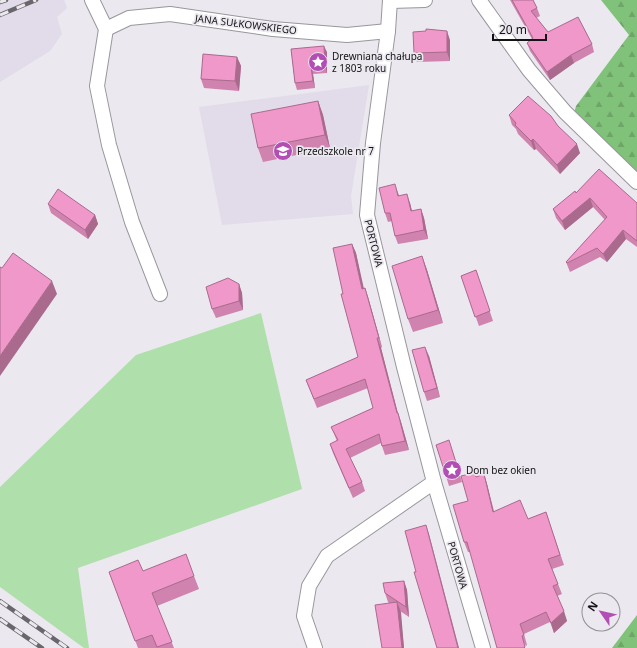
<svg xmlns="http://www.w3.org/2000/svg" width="637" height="648" viewBox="0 0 637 648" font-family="'Noto Sans',sans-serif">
  <defs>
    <pattern id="forest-firs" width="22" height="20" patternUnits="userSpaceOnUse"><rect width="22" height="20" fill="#80c279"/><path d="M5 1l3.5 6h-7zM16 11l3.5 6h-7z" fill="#6ea668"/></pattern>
  </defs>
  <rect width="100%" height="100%" fill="#ebe8ef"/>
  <g fill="#e2dbe9">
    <polygon points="0,0 64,0 67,8 57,17 62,34 50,51 0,82"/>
    <polygon points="369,85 351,196 353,214 222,225 199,107"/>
  </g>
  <polygon fill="#afdfaa" points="261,313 302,489 78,568 89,648 84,648 0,587 0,487 136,355"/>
  <g fill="url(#forest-firs)">
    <polygon points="601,0 637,0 637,173 574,113 576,106 629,35"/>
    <polygon points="637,615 637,648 612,648"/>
  </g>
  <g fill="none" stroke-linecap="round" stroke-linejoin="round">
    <g stroke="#99969c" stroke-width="16">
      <g id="minor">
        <polyline points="92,0 106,29 97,86 109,145 132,222 160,294"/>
        <polyline points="479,0 529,70 565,112 637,182"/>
        <polyline points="390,1 425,0"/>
        <polyline points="106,29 129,18 170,14 273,29 347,35 388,31"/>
        <polyline points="434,482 483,648"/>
        <polyline points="315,648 304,616 309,586 327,556 434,482 404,367 367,215 373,143 388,31 390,0"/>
      </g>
    </g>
    <use href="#minor" stroke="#fff" stroke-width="14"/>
    <g stroke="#69676b" stroke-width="4.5">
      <g id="rail">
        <polyline points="0,2 6,0"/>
        <polyline points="0,15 36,0"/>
        <polyline points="0,601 67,648"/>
        <polyline points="0,619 42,648"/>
      </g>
    </g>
    <use href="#rail" stroke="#ebe8ef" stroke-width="3" stroke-dasharray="9" stroke-linecap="butt"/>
  </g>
  <g fill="#cf83ae">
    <polygon points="510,0 533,0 537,8 540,16 536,18 548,32 592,44 594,52 574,63 550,80 530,51 527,43 532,39"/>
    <polygon points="450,40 450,61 417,62 414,53"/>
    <polygon points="291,49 327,52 327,73 313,74 315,88 297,90 295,83"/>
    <polygon points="237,57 241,66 239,91 204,88 201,79"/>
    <polygon points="318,101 323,115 330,148 263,162 258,148"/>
    <polygon points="509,115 580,153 560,174 536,149 534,150 518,134 516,129 512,125"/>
    <polygon points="398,193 399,196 410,203 412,211 421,209 424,218 428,239 398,244 395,236 392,221 388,222 385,213"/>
    <polygon points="576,193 637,203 637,247 626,239 607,262 600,257 570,272 566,262 605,220 593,207 565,230 556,218 553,209"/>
    <polygon points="48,204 95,215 98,224 88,239 51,213"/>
    <polygon points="352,244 356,253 363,288 365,288 368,297 382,347 381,348 398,413 401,422 409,450 385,455 381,443 350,458 362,482 365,491 353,498 333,453 330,444 337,441 331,427 373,408 368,388 317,408 306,380 358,357 343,294"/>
    <polygon points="422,256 427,270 443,323 413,332 408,319"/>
    <polygon points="476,270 493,321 479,326 461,276"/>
    <polygon points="239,284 242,293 243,310 216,318 212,309"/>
    <polygon points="429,356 440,397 427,401 424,392"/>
    <polygon points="452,450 462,482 449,486 446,476"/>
    <polygon points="484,474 487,484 494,511 528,519 546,512 564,565 552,569 562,594 557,596 567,621 554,633 550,622 524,634 527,645 526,646 470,552 468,552 464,542 468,501 476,477"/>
    <polygon points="143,571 194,576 199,589 157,606 174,648 138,648 109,572"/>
    <polygon points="404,581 407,590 409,617 400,611 404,648 382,648 389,603 388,602 385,593"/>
  </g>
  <g fill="#a96a8d">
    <polygon points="447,31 450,40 450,61 447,52"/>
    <polygon points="324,46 327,52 327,73 325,66"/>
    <polygon points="571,55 574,63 550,80 547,72"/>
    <polygon points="237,57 241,66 239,91 235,81"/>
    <polygon points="311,67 313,74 315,88 313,81"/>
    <polygon points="318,101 323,115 330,148 325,135"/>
    <polygon points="533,139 536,149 534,150 531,141"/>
    <polygon points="577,144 580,153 560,174 557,165"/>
    <polygon points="395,184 398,193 401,204 398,196"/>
    <polygon points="407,194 410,203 414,220 411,211"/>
    <polygon points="590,198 593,207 565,230 562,221"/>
    <polygon points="421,209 424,218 428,239 424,230"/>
    <polygon points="95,215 98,224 88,239 85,230"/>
    <polygon points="623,230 626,239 607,262 603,254"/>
    <polygon points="352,244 356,253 366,298 362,289"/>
    <polygon points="422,256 427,270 443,323 438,310"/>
    <polygon points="52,281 57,294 0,376 0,356"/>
    <polygon points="239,284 242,293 243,310 239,301"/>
    <polygon points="365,288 368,297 382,347 379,338"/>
    <polygon points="377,338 381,348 400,422 397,413"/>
    <polygon points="425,347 429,356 440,397 437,388"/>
    <polygon points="398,413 401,422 409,450 405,441"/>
    <polygon points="484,474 487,484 496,522 493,512"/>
    <polygon points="426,525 429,534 459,648 458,648"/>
    <polygon points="404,581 407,590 409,617 406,607"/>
    <polygon points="397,602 401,612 404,648 402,648"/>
    <polygon points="564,611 567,621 554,633 551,623"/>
  </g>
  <g fill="#f198ca" stroke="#a96a8d">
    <polygon points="512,0 533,0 537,8 531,11 548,32 578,17 592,44 571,55 547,72 527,43 533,38"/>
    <polygon points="426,29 447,31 447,52 414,53 413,32 426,31"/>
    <polygon points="324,46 325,66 311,67 313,81 295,83 291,49"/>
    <polygon points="203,54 237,57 235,81 201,79"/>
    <polygon points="528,96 551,116 558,126 577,144 557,165 533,139 531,141 515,125 516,123 509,115"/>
    <polygon points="318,101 325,135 258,148 251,114"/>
    <polygon points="599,169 637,203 637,241 623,230 603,254 597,248 567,263 566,262 607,217 590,198 562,221 553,209 575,191 576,193"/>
    <polygon points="395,184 398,196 407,194 411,211 421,209 424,230 395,236 390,213 385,213 379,188"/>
    <polygon points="58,189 95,215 85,230 48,204"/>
    <polygon points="352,244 362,289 365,288 379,338 377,338 397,413 398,413 405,441 382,446 379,434 346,449 362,482 349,488 330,444 338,440 331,427 373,408 365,379 314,399 306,380 358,357 341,294 343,294 333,248"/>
    <polygon points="13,253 52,281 0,356 0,267 2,268"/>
    <polygon points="422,256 438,310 408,319 392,266"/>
    <polygon points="476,270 490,311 475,317 461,276"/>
    <polygon points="228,278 239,284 239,301 212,309 206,287"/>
    <polygon points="425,347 437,388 424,392 412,350"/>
    <polygon points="449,440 459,472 446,476 436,445"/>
    <polygon points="474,473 476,477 484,474 493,512 520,500 528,519 546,512 560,555 548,559 558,584 553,586 564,611 551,623 546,612 520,624 524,635 522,636 525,647 524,648 497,648 467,542 464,542 453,505 468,501 461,476"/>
    <polygon points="426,525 458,648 437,648 414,572 416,572 405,531"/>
    <polygon points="186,554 194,576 152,593 172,642 157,647 152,635 135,641 109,572 138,560 143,571"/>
    <polygon points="404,581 406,607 385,593 383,583"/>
    <polygon points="397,602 402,648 382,648 375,605"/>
  </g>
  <defs>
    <g id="sight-disc" transform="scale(1)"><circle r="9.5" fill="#b34eb4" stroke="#ebe8ef"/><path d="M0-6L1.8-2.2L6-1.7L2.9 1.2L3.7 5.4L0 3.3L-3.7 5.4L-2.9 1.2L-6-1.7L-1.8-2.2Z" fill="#fff"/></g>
    <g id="school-disc" transform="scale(1)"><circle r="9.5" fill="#b34eb4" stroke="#ebe8ef"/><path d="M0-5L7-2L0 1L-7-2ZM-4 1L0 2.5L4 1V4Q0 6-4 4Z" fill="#fff"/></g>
  </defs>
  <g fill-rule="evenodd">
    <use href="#sight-disc" x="318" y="62"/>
    <use href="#school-disc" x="283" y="151"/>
    <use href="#sight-disc" x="452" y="470"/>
  </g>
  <g text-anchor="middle" stroke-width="3.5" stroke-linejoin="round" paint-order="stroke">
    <g font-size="10" fill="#131214" stroke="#ebe8ef">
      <text transform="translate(246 24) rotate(7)" y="4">JANA SUŁKOWSKIEGO</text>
      <text transform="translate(374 243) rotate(76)" y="4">PORTOWA</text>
      <text transform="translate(458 565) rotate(74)" y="4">PORTOWA</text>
    </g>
    <g font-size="10" fill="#131214" stroke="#ebe8ef" text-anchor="start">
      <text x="332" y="60">Drewniana chałupa<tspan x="332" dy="12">z 1803 roku</tspan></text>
      <text x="297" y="155">Przedszkole nr 7</text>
      <text x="466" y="474">Dom bez okien</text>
    </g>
  </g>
  <g transform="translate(601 612) rotate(304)"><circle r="19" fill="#ebe8ef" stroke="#959297"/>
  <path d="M0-3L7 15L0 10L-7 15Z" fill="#b34eb4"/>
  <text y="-6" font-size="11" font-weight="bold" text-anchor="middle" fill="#131214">N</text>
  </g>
  <path d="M493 34v6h53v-6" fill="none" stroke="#131214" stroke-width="2"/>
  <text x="499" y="34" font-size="12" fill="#131214" stroke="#ebe8ef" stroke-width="3" paint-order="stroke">20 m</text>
</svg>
